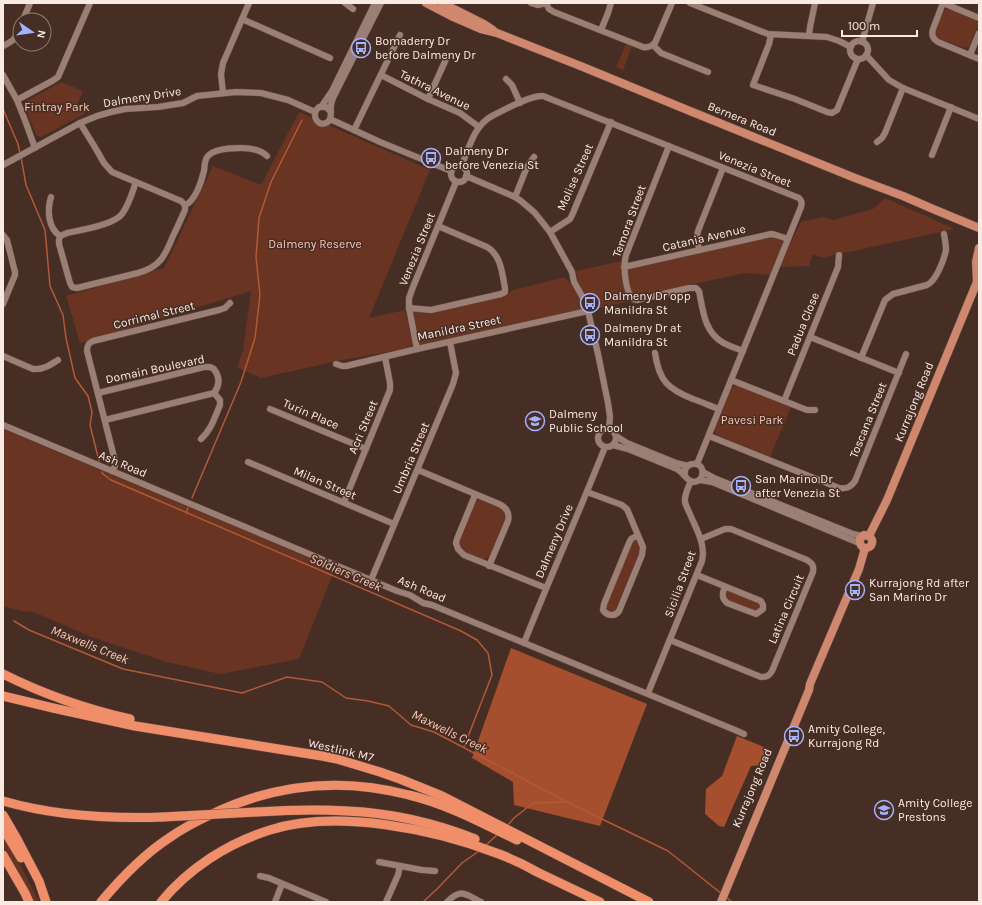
<svg xmlns="http://www.w3.org/2000/svg" width="982" height="905" viewBox="0 0 982 905" font-family="Karla,sans-serif">
  <rect width="100%" height="100%" fill="#472e25"/>
  <g fill="#693421">
    <polygon points="949,8 975,19 979,24 969,47 964,48 936,37 934,32 943,11"/>
    <polygon points="626,44 632,46 623,70 616,67"/>
    <polygon points="61,82 83,91 76,108 86,113 41,137 36,135 25,107 27,101"/>
    <polygon points="299,112 430,170 369,318 405,310 413,344 410,348 342,360 261,378 237,367 243,351 251,291 80,343 66,296 164,268 213,166 261,185"/>
    <polygon points="885,198 955,229 825,257 820,257 813,254 809,266 779,267 801,222 824,217 833,220 873,209"/>
    <polygon points="771,237 784,242 771,275 745,273 634,297 631,294 626,268"/>
    <polygon points="622,261 628,297 631,301 590,310 578,282 576,271"/>
    <path d="M565,277C574,287 580,297 584,309L418,345L412,312H428L507,294L513,290Z"/>
    <polygon points="737,385 791,407 770,457 717,435 714,430 731,388"/>
    <polygon points="3,429 335,569 299,659 220,674 167,662 91,637 34,612 21,611 3,606"/>
    <path d="M479,499C485,500 500,505 503,510C506,514 505,517 505,520L491,555C487,560 483,560 477,557C472,555 464,553 460,548C455,540 471,510 475,501Z"/>
    <path d="M635,540C639,542 640,546 640,550L616,609L612,612C608,610 606,609 606,605L632,542Z"/>
    <polygon points="727,591 731,591 759,603 759,608 756,611 753,610 727,600 725,594"/>
    <polygon points="3,837 16,857 39,902 33,902 19,874 3,847"/>
  </g>
  <g fill="#a64f2e">
    <polygon points="511,648 647,704 600,826 514,805 513,782 472,758"/>
    <polygon points="737,736 769,749 763,765 751,766 724,827 719,826 705,814 706,789 722,776"/>
  </g>
  <g fill="none" stroke-linecap="round" stroke-linejoin="round">
    <g stroke="#b25938" stroke-width="1.5">
      <polyline points="3,109 18,144 20,153"/>
      <polyline points="21,157 26,185 45,230 50,286 63,315 66,338 75,378 88,396 92,412 90,425 99,461"/>
      <polyline points="102,472 103,474 111,480 461,631 477,640 488,653 492,675 464,747"/>
      <polyline points="192,498 241,382 255,338 260,295 256,257 259,218 271,182 302,120"/>
      <polyline points="186,513 188,508"/>
      <polyline points="14,621 29,630 123,669 242,693 287,677 322,682 346,698 368,701 389,706 411,725 434,732 575,806 668,851 722,894"/>
      <polyline points="507,826 514,818 533,803 566,802"/>
      <polyline points="485,846 498,834"/>
      <polyline points="726,897 732,902"/>
      <polyline points="423,902 437,889 462,863 479,851"/>
    </g>
    <g stroke="#624d46" stroke-width="7">
      <g id="minor">
        <polyline points="345,3 353,9"/>
        <path d="M531,3L538,5L546,3L549,9L554,12L643,47C648,48 651,47 655,43L672,3"/>
        <polyline points="690,3 768,34 827,37 839,41 851,47"/>
        <path d="M943,3L933,29C931,35 933,39 938,42L979,59"/>
        <polyline points="943,3 979,18"/>
        <polyline points="242,19 330,58"/>
        <polyline points="23,20 30,3"/>
        <polyline points="601,30 608,13 611,3"/>
        <polyline points="771,35 769,44 753,85 795,99 827,112 832,113 837,110 858,59"/>
        <polyline points="809,35 810,27 815,3"/>
        <circle cx="859" cy="50" r="9"/>
        <polyline points="862,42 873,3"/>
        <polyline points="653,45 661,53 708,72"/>
        <path d="M3,46C15,40 15,39 20,27"/>
        <polyline points="866,55 889,80 903,88 979,119"/>
        <polyline points="970,55 979,33"/>
        <polyline points="3,75 17,100 26,123 35,148"/>
        <polyline points="381,75 428,99 460,113 479,127"/>
        <polyline points="506,79 512,85 520,103"/>
        <polyline points="223,93 221,74 223,63 249,3"/>
        <polyline points="428,99 447,57"/>
        <polyline points="17,100 52,81 58,77 90,3"/>
        <polyline points="321,107 332,91 375,3"/>
        <path d="M331,112L326,107H319C311,113 316,127 326,123C333,120 330,112 331,106C331,102 332,100 334,96L381,3"/>
        <polyline points="330,119 380,142 451,171"/>
        <polyline points="80,123 96,149 104,163 112,172 181,201 185,205"/>
        <polyline points="354,130 400,35"/>
        <polyline points="877,142 882,138 885,133 903,88"/>
        <path d="M669,146L626,255C623,265 625,292 633,299L637,300L689,288H696L699,291C703,310 704,331 722,342C728,346 736,348 743,351"/>
        <polyline points="932,155 951,107"/>
        <polyline points="3,165 80,123 97,116 111,112 125,109 158,107 183,103 197,96 236,92 261,93 288,100 315,112"/>
        <circle cx="459" cy="174" r="8"/>
        <path d="M462,167L463,162C470,145 475,125 492,116C504,110 530,95 543,96L799,198C802,201 802,203 801,207L697,464"/>
        <polyline points="466,176 515,197 521,201 535,213 550,232 572,272 574,282 582,296 588,311 598,354 608,403 610,417 609,429"/>
        <path d="M136,182C132,193 129,205 122,214C114,225 81,230 67,233L60,236L59,240V244L70,283L72,287L77,288L138,273C160,267 165,256 173,236C177,228 181,219 185,210V205"/>
        <path d="M51,197C47,210 48,228 60,236"/>
        <polyline points="515,197 527,167 534,157"/>
        <path d="M185,205C195,202 202,180 204,171C205,166 204,160 208,156C214,149 232,148 241,148C250,148 260,149 267,156"/>
        <polyline points="550,232 570,219 573,213 611,122"/>
        <polyline points="3,235 7,240 15,272 15,275 3,304"/>
        <polyline points="699,250 697,236 698,231 723,168"/>
        <polyline points="624,267 771,234 776,235 788,239"/>
        <path d="M409,308L431,310L501,294L505,292V288C502,273 501,255 487,247L438,226"/>
        <polyline points="810,337 899,373"/>
        <polyline points="417,349 409,308 409,298 413,287 456,182"/>
        <path d="M655,353C659,381 668,389 693,399C702,402 710,406 719,409"/>
        <path d="M3,356L33,369C43,370 50,365 58,360"/>
        <path d="M861,358L885,300L893,294L927,285C936,281 944,260 946,250C946,245 945,240 944,234"/>
        <polyline points="336,364 342,366 346,366 417,349 588,311"/>
        <polyline points="731,380 807,410 815,410"/>
        <path d="M98,393L204,367H210L214,369C220,377 220,385 214,393L105,420"/>
        <polyline points="784,401 838,267 839,255"/>
        <polyline points="270,409 366,449"/>
        <polyline points="3,425 397,591 410,595 423,603 432,605 735,730 744,734"/>
        <circle cx="607" cy="438" r="9"/>
        <polyline points="616,436 627,443 676,463 688,466"/>
        <path d="M709,436L839,488C847,489 851,487 855,481L906,354"/>
        <path d="M201,439C211,430 215,417 220,405V400L214,393"/>
        <path d="M613,445L628,449L677,469C683,472 687,482 694,482C706,481 705,462 693,464C686,464 684,470 685,476"/>
        <polyline points="248,462 394,524"/>
        <path d="M418,470L499,504C507,508 510,513 508,521L489,566"/>
        <path d="M112,471L115,466V461L87,351C87,346 88,343 93,341L219,310L225,308L230,303"/>
        <polyline points="703,472 714,478 853,534 862,536"/>
        <polyline points="700,480 712,482 859,543"/>
        <path d="M587,492L622,505L627,509L643,547L642,555L619,611C615,617 607,616 603,610L604,604L629,543L631,539L638,535"/>
        <polyline points="475,495 457,539 456,543 458,549 464,555 546,588"/>
        <polyline points="344,502 390,390 390,383 385,357"/>
        <path d="M697,575L761,601L763,605V609L759,612L756,614L727,603C721,598 722,593 725,587"/>
        <polyline points="371,580 453,384 456,373 450,342"/>
        <path d="M670,640L761,677C767,677 769,676 772,671L813,572C814,565 812,563 807,560L731,529H725L701,539"/>
        <path d="M524,643C550,577 579,513 605,447"/>
        <path d="M648,693L702,561C706,544 696,529 690,514C688,510 686,506 685,502C684,495 688,488 691,481"/>
        <polyline points="379,862 422,870 435,871"/>
        <polyline points="260,876 269,878 326,902"/>
        <polyline points="275,902 282,884"/>
        <polyline points="386,902 398,875 400,866"/>
        <path d="M447,902C461,888 465,894 481,902"/>
      </g>
    </g>
    <g stroke="#624d46" stroke-width="9">
      <g id="major">
        <polyline points="426,3 451,16 481,29 497,33 583,67 685,109 855,178 903,196 933,209 979,228"/>
        <polyline points="442,3 484,24 493,30"/>
        <polyline points="977,282 976,262 979,248"/>
        <polyline points="869,536 887,500 979,277"/>
        <path d="M865,548C861,547 859,543 860,539L864,535L869,536"/>
        <path d="M865,548C872,548 875,541 869,536"/>
        <polyline points="721,902 809,690 810,684 818,665 859,569 865,548"/>
      </g>
    </g>
    <g stroke="#624d46" stroke-width="10">
      <g id="highway">
        <path d="M3,674C43,694 86,709 130,719"/>
        <polyline points="3,696 53,708 135,726 322,756 337,759 380,772 400,779 442,796 649,902"/>
        <path d="M3,801C55,816 109,819 163,817"/>
        <path d="M257,812C287,810 317,809 347,811C390,813 435,823 475,839"/>
        <polyline points="3,815 17,839 39,881 46,902"/>
        <polyline points="3,828 21,858"/>
        <polyline points="3,855 25,893 29,902"/>
        <path d="M101,902C121,878 143,855 169,838C183,828 197,821 212,814C275,784 341,777 409,795C447,804 482,823 517,840"/>
        <path d="M161,902C189,868 228,843 270,830C337,809 435,829 499,854C512,859 525,865 537,872C558,882 579,892 600,902"/>
      </g>
    </g>
    <use href="#minor" stroke="#9c7f74" stroke-width="6"/>
    <use href="#major" stroke="#cf886e" stroke-width="8"/>
    <use href="#highway" stroke="#f18e6a" stroke-width="9"/>
    <g stroke="#624d46" stroke-width="10" stroke-linecap="butt">
      <polyline id="highway-bridge" points="163,817 257,812"/>
    </g>
    <use href="#highway-bridge" stroke="#f18e6a" stroke-width="9"/>
  </g>
  <defs>
    <g id="bus-ring" transform="scale(1)"><circle r="9.5" fill="#472e25" stroke="#a3b2fd" stroke-width="1.5"/><path d="M-5-6H5V4H4V6H2V4H-2V6H-4V4H-5ZM-3.5-4V0h7V-4ZM-3.5 1.2v1.5H-2V1.2ZM2 1.2v1.5H3.5V1.2Z" fill="#a3b2fd"/></g>
    <g id="school-ring" transform="scale(1)"><circle r="9.5" fill="#472e25" stroke="#a3b2fd" stroke-width="1.5"/><path d="M0-5L7-2L0 1L-7-2ZM-4 1L0 2.5L4 1V4Q0 6-4 4Z" fill="#a3b2fd"/></g>
  </defs>
  <g fill-rule="evenodd">
    <use href="#bus-ring" x="361" y="48"/>
    <use href="#bus-ring" x="431" y="158"/>
    <use href="#bus-ring" x="590" y="303"/>
    <use href="#bus-ring" x="590" y="335"/>
    <use href="#school-ring" x="535" y="421"/>
    <use href="#bus-ring" x="741" y="486"/>
    <use href="#bus-ring" x="855" y="590"/>
    <use href="#bus-ring" x="794" y="736"/>
    <use href="#school-ring" x="884" y="810"/>
  </g>
  <g text-anchor="middle" stroke-width="3" stroke-linejoin="round" paint-order="stroke">
    <g font-size="12" fill="#faeae4" stroke="#472e25" text-anchor="start">
      <text x="375" y="45">Bomaderry Dr<tspan x="375" dy="14">before Dalmeny Dr</tspan></text>
      <text x="445" y="155">Dalmeny Dr<tspan x="445" dy="14">before Venezia St</tspan></text>
      <text x="604" y="300">Dalmeny Dr opp<tspan x="604" dy="14">Manildra St</tspan></text>
      <text x="604" y="332">Dalmeny Dr at<tspan x="604" dy="14">Manildra St</tspan></text>
      <text x="549" y="418">Dalmeny<tspan x="549" dy="14">Public School</tspan></text>
      <text x="755" y="483">San Marino Dr<tspan x="755" dy="14">after Venezia St</tspan></text>
      <text x="869" y="587">Kurrajong Rd after<tspan x="869" dy="14">San Marino Dr</tspan></text>
      <text x="808" y="733">Amity College,<tspan x="808" dy="14">Kurrajong Rd</tspan></text>
      <text x="898" y="807">Amity College<tspan x="898" dy="14">Prestons</tspan></text>
    </g>
    <g font-size="12" fill="#faeae4" stroke="#472e25">
      <text transform="translate(435 90) rotate(26)" y="4">Tathra Avenue</text>
      <text transform="translate(142 97) rotate(-9)" y="4">Dalmeny Drive</text>
      <text transform="translate(742 119) rotate(22)" y="4">Bernera Road</text>
      <text transform="translate(755 169) rotate(22)" y="4">Venezia Street</text>
      <text transform="translate(575 177) rotate(-66)" y="4">Molise Street</text>
      <text transform="translate(629 221) rotate(-70)" y="4">Temora Street</text>
      <text transform="translate(704 238) rotate(-13)" y="4">Catania Avenue</text>
      <text transform="translate(417 249) rotate(-68)" y="4">Venezia Street</text>
      <text transform="translate(154 315) rotate(-14)" y="4">Corrimal Street</text>
      <text transform="translate(803 324) rotate(-68)" y="4">Padua Close</text>
      <text transform="translate(459 328) rotate(-12)" y="4">Manildra Street</text>
      <text transform="translate(155 369) rotate(-12)" y="4">Domain Boulevard</text>
      <text transform="translate(914 402) rotate(-68)" y="4">Kurrajong Road</text>
      <text transform="translate(311 414) rotate(23)" y="4">Turin Place</text>
      <text transform="translate(868 420) rotate(-68)" y="4">Toscana Street</text>
      <text transform="translate(363 427) rotate(-67)" y="4">Acri Street</text>
      <text transform="translate(411 458) rotate(-67)" y="4">Umbria Street</text>
      <text transform="translate(123 464) rotate(23)" y="4">Ash Road</text>
      <text transform="translate(325 483) rotate(23)" y="4">Milan Street</text>
      <text transform="translate(554 541) rotate(-67)" y="4">Dalmeny Drive</text>
      <text transform="translate(680 584) rotate(-70)" y="4">Sicilia Street</text>
      <text transform="translate(422 589) rotate(23)" y="4">Ash Road</text>
      <text transform="translate(786 609) rotate(-67)" y="4">Latina Circuit</text>
      <text transform="translate(341 750) rotate(13)" y="4">Westlink M7</text>
      <text transform="translate(752 788) rotate(-67)" y="4">Kurrajong Road</text>
    </g>
    <g font-size="12" fill="#f8c7b5" stroke="#472e25">
      <text x="57" y="111">Fintray Park</text>
      <text x="315" y="248">Dalmeny Reserve</text>
      <text x="752" y="424">Pavesi Park</text>
    </g>
    <g font-size="13" font-style="italic" fill="#fbc9b7" stroke="#472e25">
      <text transform="translate(346 572) rotate(23)" y="5">Soldiers Creek</text>
      <text transform="translate(90 644) rotate(22)" y="5">Maxwells Creek</text>
      <text transform="translate(450 731) rotate(26)" y="5">Maxwells Creek</text>
    </g>
  </g>
  <rect width="982" height="905" fill="none" stroke="#faeae4" stroke-width="8"/>
  <g transform="translate(32 32) rotate(103)"><circle r="19" fill="#472e25" stroke="#8f7971"/>
  <path d="M0-3L7 15L0 10L-7 15Z" fill="#a3b2fd"/>
  <text y="-6" font-size="11" font-weight="bold" text-anchor="middle" fill="#faeae4">N</text>
  </g>
  <path d="M842 30v6h75v-6" fill="none" stroke="#faeae4" stroke-width="2"/>
  <text x="848" y="30" font-size="12" fill="#faeae4" stroke="#472e25" stroke-width="3" paint-order="stroke">100 m</text>
</svg>
